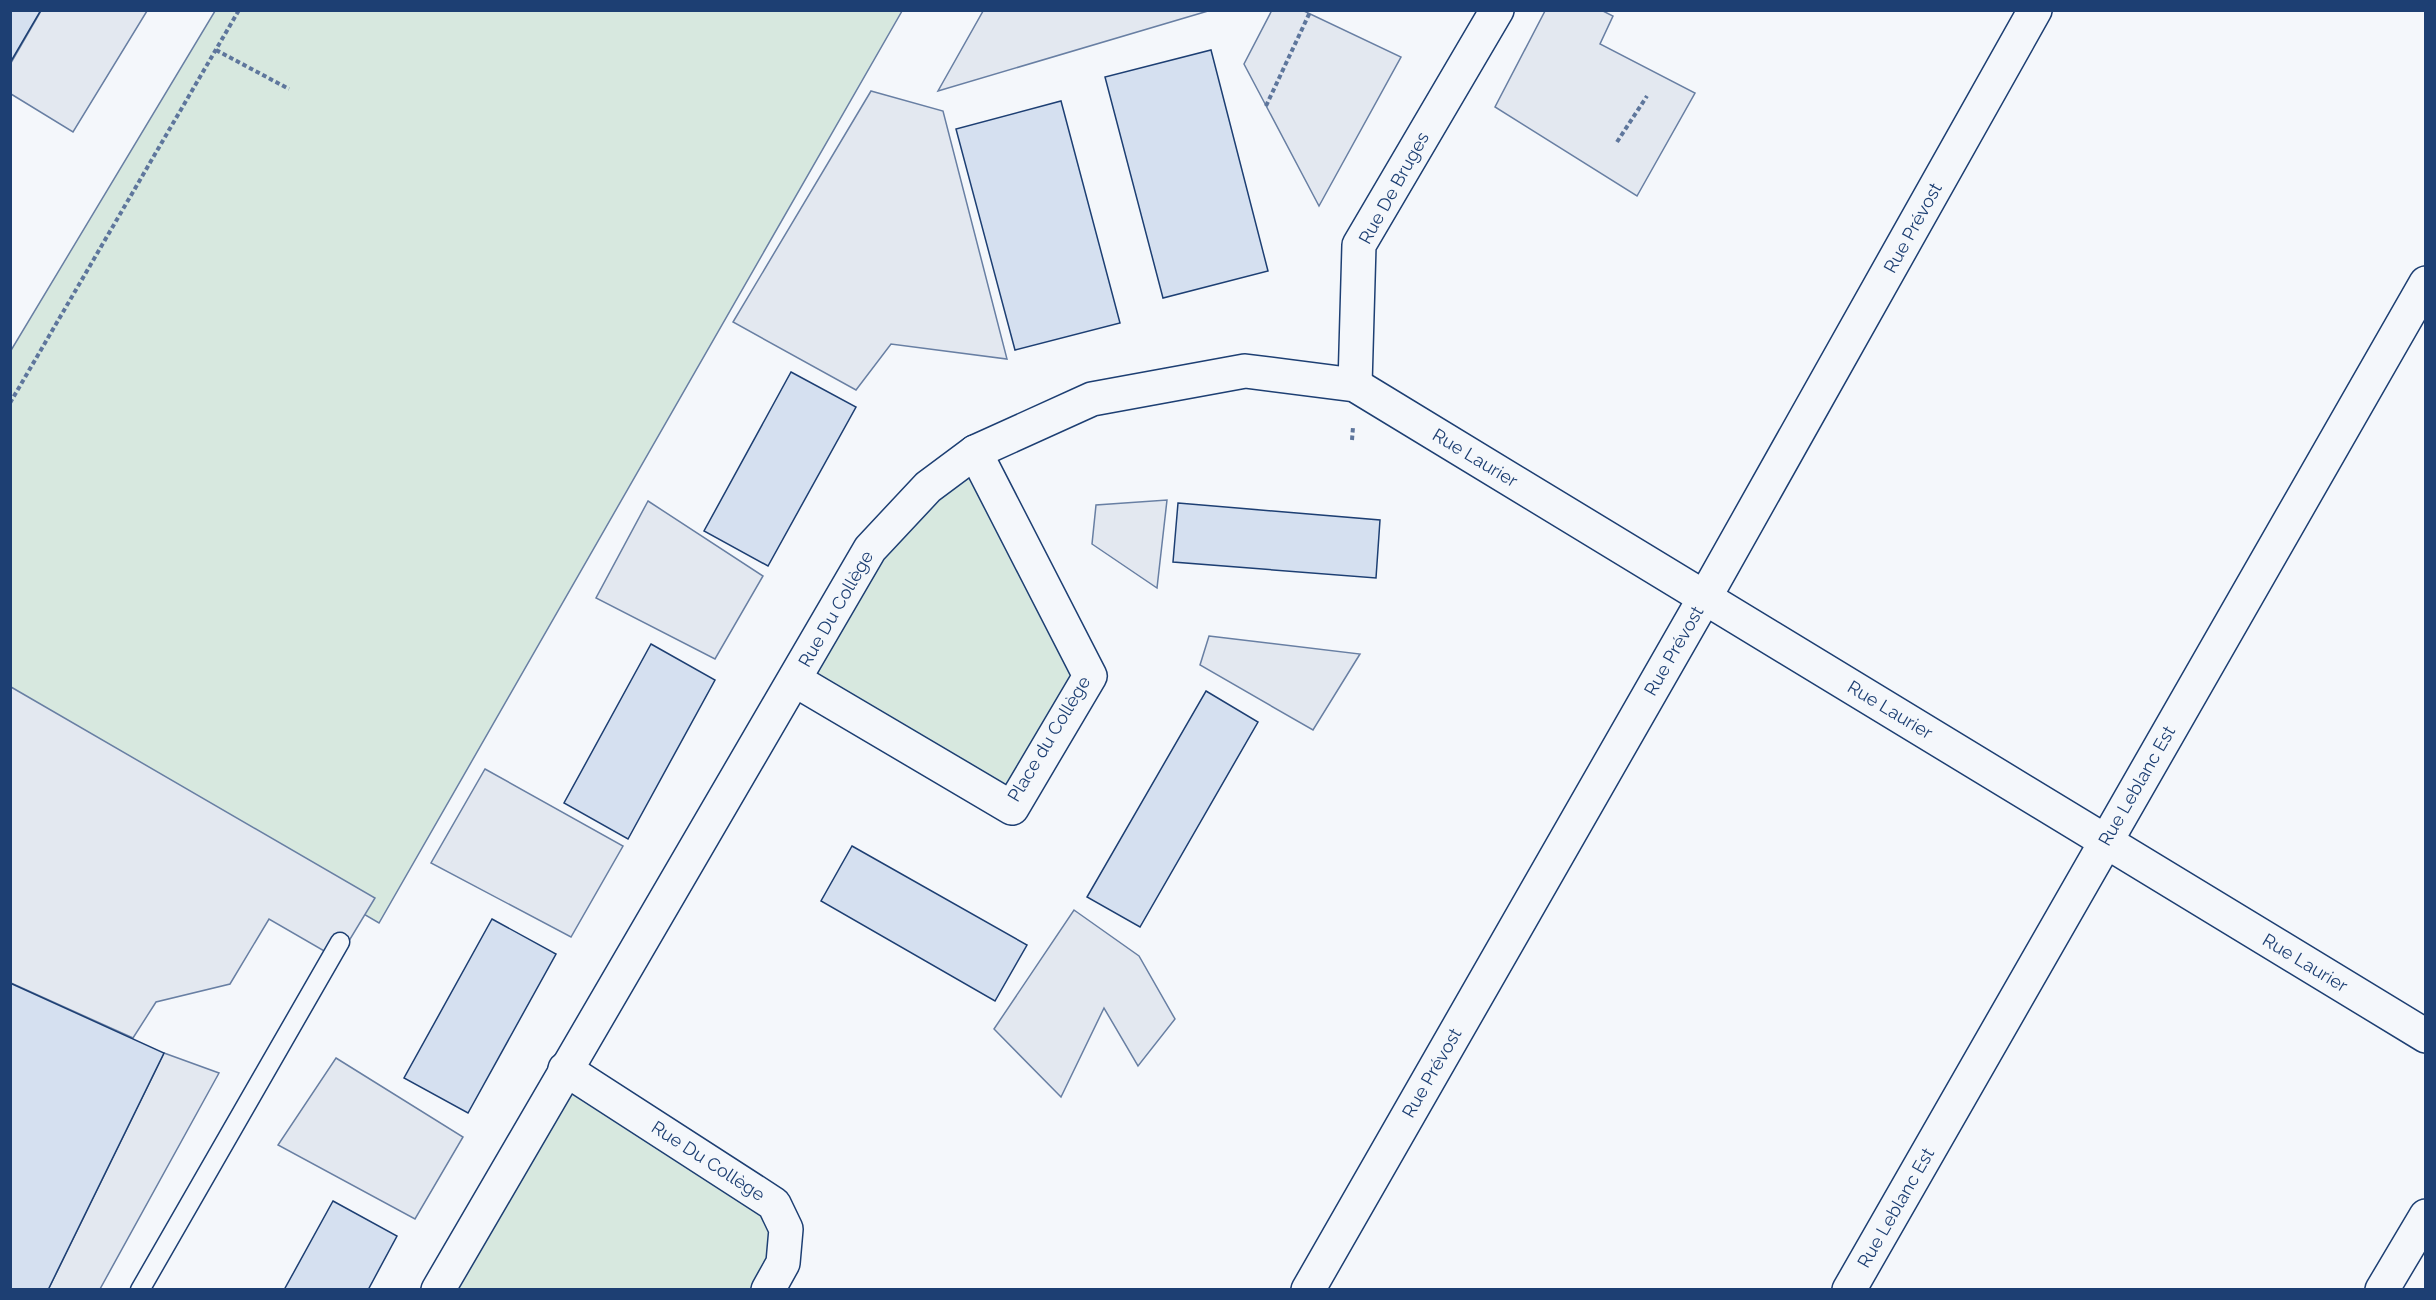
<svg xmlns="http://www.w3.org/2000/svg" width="2436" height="1300" viewBox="0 0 2436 1300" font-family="Raleway,sans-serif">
  <rect width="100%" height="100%" fill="#f4f7fb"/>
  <g fill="#d7e8df" stroke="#687fa3" stroke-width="1.5">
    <polygon points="215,11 902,11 379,923 11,708 10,352"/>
    <polygon points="975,452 1090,676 1012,808 795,680 870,549"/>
    <polygon points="565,1069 774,1204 768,1289 438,1290"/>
  </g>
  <g fill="#e3e8f0" stroke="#687fa3" stroke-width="1.5">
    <polygon points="1272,10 1304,11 1401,57 1319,206 1244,64"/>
    <polygon points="41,11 147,11 73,132 11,94 11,63"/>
    <polygon points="983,11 983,10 1208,11 938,91"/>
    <polygon points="1545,11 1603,11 1613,16 1600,44 1695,93 1637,196 1495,107"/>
    <polygon points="871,91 943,111 1007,359 891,344 856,390 733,322"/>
    <polygon points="1167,500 1157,588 1092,544 1096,505"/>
    <polygon points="648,501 763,576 715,659 596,598"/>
    <polygon points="1209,636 1360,654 1313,730 1200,665"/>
    <polygon points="11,687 375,898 338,959 269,919 230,984 156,1002 133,1038 11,983"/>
    <polygon points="485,769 623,846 571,937 431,863"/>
    <polygon points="1074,910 1139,956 1175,1019 1138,1066 1104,1008 1061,1097 994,1029"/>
    <polygon points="164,1053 219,1073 100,1289 48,1290"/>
    <polygon points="336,1058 463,1137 415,1219 278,1145"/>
  </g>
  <g fill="#d5e0f0" stroke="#1d3f73" stroke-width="1.5">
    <polygon points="10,10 41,10 10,63"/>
    <polygon points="1211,50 1268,271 1163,298 1105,77"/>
    <polygon points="1061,101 1120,323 1015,350 956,129"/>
    <polygon points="791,372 856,407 768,566 704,531"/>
    <polygon points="1178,503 1380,520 1376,578 1173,562"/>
    <polygon points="651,644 715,680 628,839 564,803"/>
    <polygon points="1206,691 1258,722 1140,927 1087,897"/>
    <polygon points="852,846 1027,945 995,1001 821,901"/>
    <polygon points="492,919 556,954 468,1113 404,1078"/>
    <polygon points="10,983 164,1053 48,1290 10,1290"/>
    <polygon points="333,1201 397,1236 368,1290 284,1290"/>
  </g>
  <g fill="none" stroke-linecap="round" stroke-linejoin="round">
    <g stroke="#1d3f73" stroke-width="21">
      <polyline id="lane" points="140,1290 340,942"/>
    </g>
    <g stroke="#1d3f73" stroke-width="36">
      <g id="street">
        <polyline points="1355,385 1359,245 1497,10"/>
        <polyline points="795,680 1012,808 1090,676 975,452"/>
        <polyline points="565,1069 774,1204 786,1229 783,1263 768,1290"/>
        <polyline points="438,1290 870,549 928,487 975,452 1092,399 1245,371 1355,385 2426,1036"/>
        <polyline points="1308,1290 1705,597 2035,10"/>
        <polyline points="1849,1290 2426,283"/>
        <polyline points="2382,1290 2426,1216"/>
      </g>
    </g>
    <g stroke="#5e769c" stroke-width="4" stroke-dasharray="4.5 3" stroke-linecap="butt">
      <polyline points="216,50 289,89"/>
      <polyline points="1266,106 1311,10"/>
      <polyline points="1617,142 1647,96"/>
      <polyline points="10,403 239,10"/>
      <polyline points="1352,440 1353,427"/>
    </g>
    <use href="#lane" stroke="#f4f7fb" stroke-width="18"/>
    <use href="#street" stroke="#f4f7fb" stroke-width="33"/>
  </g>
  <g text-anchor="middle" stroke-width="4.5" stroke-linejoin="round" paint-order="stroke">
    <g font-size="18" fill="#1d3f73" stroke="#f4f7fb">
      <text transform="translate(1394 188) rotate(-61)" y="6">Rue De Bruges</text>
      <text transform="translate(1913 228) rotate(-61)" y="6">Rue Prévost</text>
      <text transform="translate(1475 458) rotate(31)" y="6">Rue Laurier</text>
      <text transform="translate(836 609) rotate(-60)" y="6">Rue Du Collège</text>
      <text transform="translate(1674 651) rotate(-60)" y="6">Rue Prévost</text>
      <text transform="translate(1890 710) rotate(31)" y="6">Rue Laurier</text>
      <text transform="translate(1049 739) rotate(-59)" y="6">Place du Collège</text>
      <text transform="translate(2137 786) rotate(-60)" y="6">Rue Leblanc Est</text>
      <text transform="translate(2305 963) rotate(31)" y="6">Rue Laurier</text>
      <text transform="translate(1432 1073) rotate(-60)" y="6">Rue Prévost</text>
      <text transform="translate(708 1161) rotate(33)" y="6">Rue Du Collège</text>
      <text transform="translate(1896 1208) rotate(-60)" y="6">Rue Leblanc Est</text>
    </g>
  </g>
  <rect width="2436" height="1300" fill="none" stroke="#1d3f73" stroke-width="24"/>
</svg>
